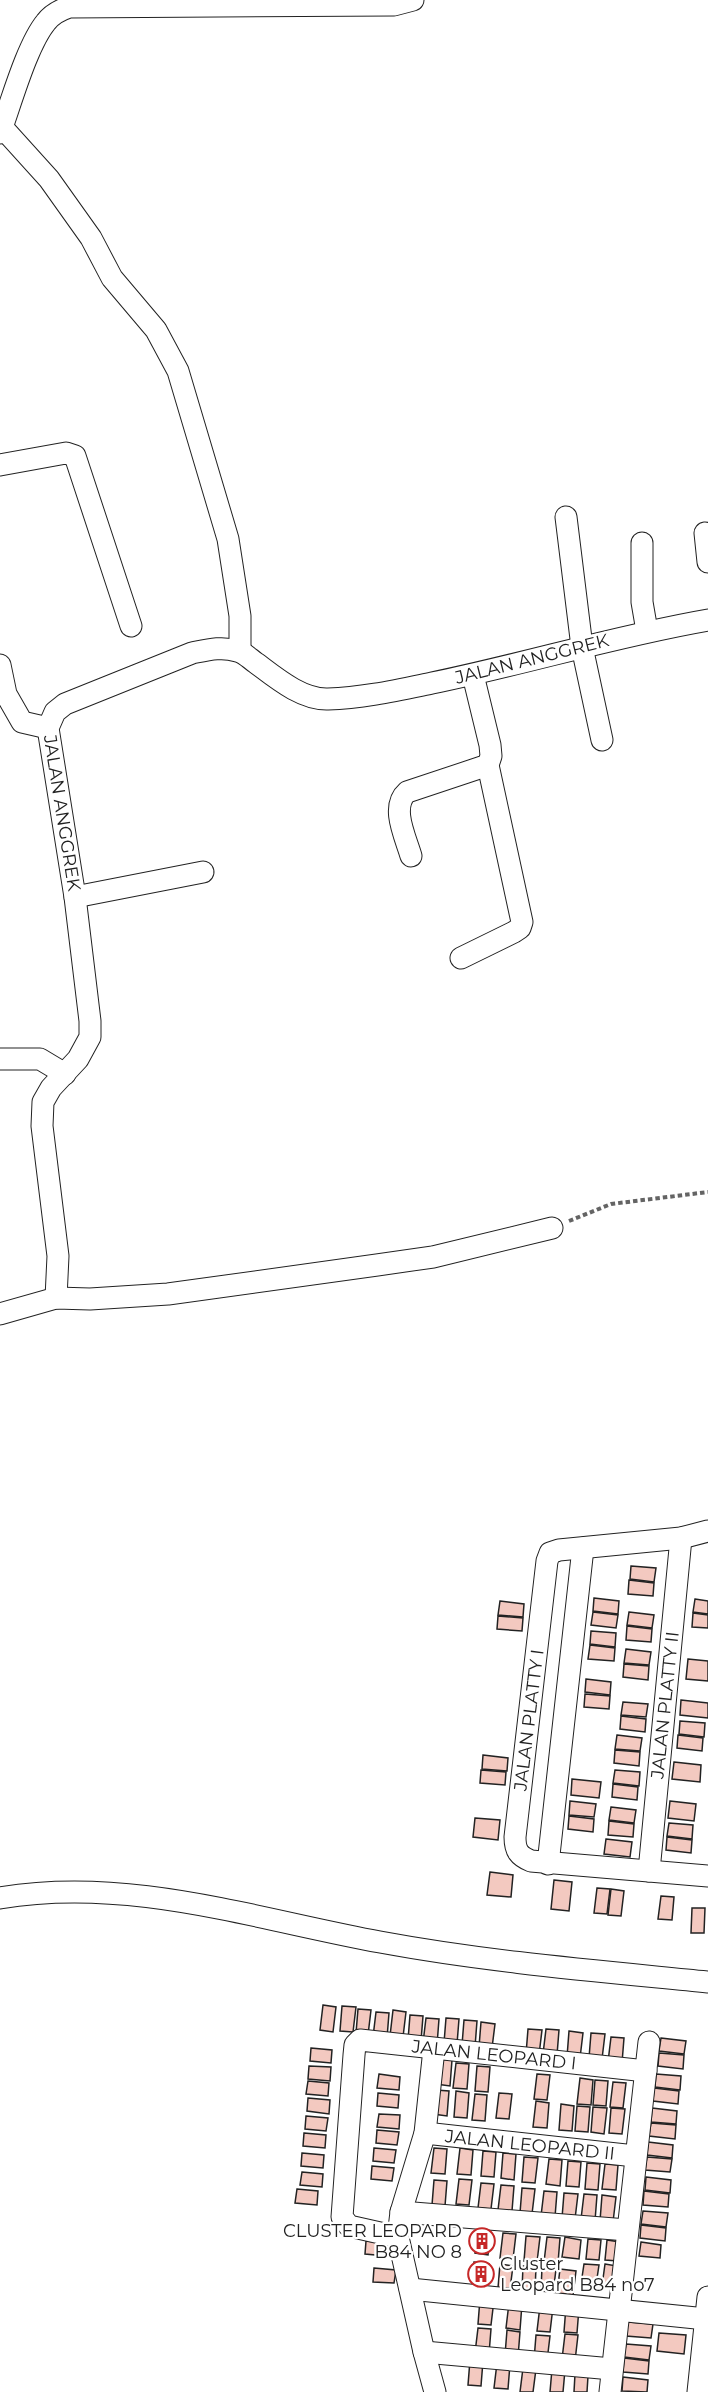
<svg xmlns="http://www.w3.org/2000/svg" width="708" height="2392" viewBox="0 0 708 2392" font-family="Montserrat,sans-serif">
  <rect width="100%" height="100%" fill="#fff"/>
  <g fill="#f3c9c0" stroke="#222" stroke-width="1.5">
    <polygon points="631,1566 656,1568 654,1582 630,1579"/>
    <polygon points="629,1580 654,1583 653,1596 628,1594"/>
    <polygon points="594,1598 619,1601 618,1614 593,1611"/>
    <polygon points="695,1599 708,1601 708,1614 693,1612"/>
    <polygon points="500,1601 524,1604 523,1617 498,1615"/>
    <polygon points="593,1612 618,1615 616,1628 591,1625"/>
    <polygon points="629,1612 654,1615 652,1628 627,1625"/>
    <polygon points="693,1613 708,1615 708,1628 692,1627"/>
    <polygon points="498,1616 523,1618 522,1631 497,1629"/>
    <polygon points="627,1626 652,1629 651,1642 626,1640"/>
    <polygon points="591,1631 616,1633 615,1647 590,1644"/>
    <polygon points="590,1645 615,1648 614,1661 588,1659"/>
    <polygon points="626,1649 651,1652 649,1665 624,1663"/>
    <polygon points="688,1659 708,1661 708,1681 686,1679"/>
    <polygon points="624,1664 649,1666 648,1680 623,1677"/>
    <polygon points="586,1679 611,1682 610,1695 585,1692"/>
    <polygon points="585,1694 610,1696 609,1709 584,1707"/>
    <polygon points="681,1700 708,1703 708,1718 680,1715"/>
    <polygon points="623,1702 648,1704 646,1717 621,1715"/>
    <polygon points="621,1716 646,1719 645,1732 620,1729"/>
    <polygon points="680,1721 705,1723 704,1737 679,1734"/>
    <polygon points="617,1735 642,1738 640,1751 615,1749"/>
    <polygon points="678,1735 703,1738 702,1751 677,1748"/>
    <polygon points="615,1750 640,1752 639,1766 614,1763"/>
    <polygon points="483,1755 508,1758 507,1771 482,1769"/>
    <polygon points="674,1762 701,1765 700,1782 672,1779"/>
    <polygon points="481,1770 506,1772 505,1785 480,1783"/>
    <polygon points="615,1770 640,1772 639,1786 613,1783"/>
    <polygon points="572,1779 601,1782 599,1798 571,1795"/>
    <polygon points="613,1784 638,1787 637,1800 612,1797"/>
    <polygon points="570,1801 596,1804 594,1817 569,1815"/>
    <polygon points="670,1801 696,1804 694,1821 668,1818"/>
    <polygon points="611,1807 636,1810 634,1823 609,1820"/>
    <polygon points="569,1816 594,1819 593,1832 568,1829"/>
    <polygon points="475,1818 500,1820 498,1840 473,1837"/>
    <polygon points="609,1821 634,1824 633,1837 608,1835"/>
    <polygon points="669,1823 693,1825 692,1839 667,1836"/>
    <polygon points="667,1837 692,1840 691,1853 666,1850"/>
    <polygon points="606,1839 632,1842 630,1857 604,1854"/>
    <polygon points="490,1872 513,1875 511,1897 487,1895"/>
    <polygon points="554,1880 572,1882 569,1911 551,1909"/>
    <polygon points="597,1888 610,1889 607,1914 594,1913"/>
    <polygon points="611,1889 624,1891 621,1916 608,1915"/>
    <polygon points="661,1896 674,1897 672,1920 658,1919"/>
    <polygon points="692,1908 705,1908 704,1933 691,1933"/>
    <polygon points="323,2005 336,2007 333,2032 320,2030"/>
    <polygon points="342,2006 356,2007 353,2032 340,2031"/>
    <polygon points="358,2009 371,2010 368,2035 356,2033"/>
    <polygon points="393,2010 406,2012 403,2037 390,2036"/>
    <polygon points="376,2012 389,2013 387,2038 373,2037"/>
    <polygon points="410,2015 423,2016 421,2041 408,2040"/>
    <polygon points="426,2018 439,2019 437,2045 423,2043"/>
    <polygon points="446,2018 459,2019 457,2044 444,2043"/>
    <polygon points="464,2020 477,2021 475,2047 462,2045"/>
    <polygon points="481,2022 495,2024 492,2048 479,2047"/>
    <polygon points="528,2029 542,2030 539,2055 526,2054"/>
    <polygon points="546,2029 559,2030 557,2055 543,2054"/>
    <polygon points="569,2031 583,2033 580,2058 567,2057"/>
    <polygon points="591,2033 605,2034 602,2059 589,2058"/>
    <polygon points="611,2037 624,2038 622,2063 608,2062"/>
    <polygon points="661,2038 686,2041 684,2054 659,2051"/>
    <polygon points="311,2048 332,2050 331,2063 310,2061"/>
    <polygon points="659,2053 684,2055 683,2069 658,2066"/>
    <polygon points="439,2059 452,2060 450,2086 436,2084"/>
    <polygon points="456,2063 469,2064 467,2089 453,2088"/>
    <polygon points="309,2066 331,2067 330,2081 308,2079"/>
    <polygon points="477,2066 490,2067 488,2092 475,2091"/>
    <polygon points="379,2074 400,2077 399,2090 377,2088"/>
    <polygon points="537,2074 550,2075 547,2100 534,2099"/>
    <polygon points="656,2074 681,2076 680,2090 655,2087"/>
    <polygon points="580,2078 593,2080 591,2105 577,2104"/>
    <polygon points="595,2080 608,2081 606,2106 593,2105"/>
    <polygon points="308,2081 329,2083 328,2096 306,2094"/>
    <polygon points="613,2082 626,2083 623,2108 610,2107"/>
    <polygon points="654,2088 679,2091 678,2104 653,2101"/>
    <polygon points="436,2090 449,2091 447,2116 433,2114"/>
    <polygon points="456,2091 469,2093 467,2118 454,2117"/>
    <polygon points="378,2093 399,2095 398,2108 377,2106"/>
    <polygon points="499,2093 512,2094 509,2119 496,2118"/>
    <polygon points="475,2094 487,2095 485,2121 472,2120"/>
    <polygon points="308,2098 330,2100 329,2114 307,2111"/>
    <polygon points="536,2101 549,2103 547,2128 533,2127"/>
    <polygon points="561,2104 574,2106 572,2131 559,2130"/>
    <polygon points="577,2106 590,2107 588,2132 575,2131"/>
    <polygon points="593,2107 607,2108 604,2134 591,2132"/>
    <polygon points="611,2108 625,2109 622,2134 609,2133"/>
    <polygon points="652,2108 677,2111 676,2124 651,2122"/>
    <polygon points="379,2114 400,2115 399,2129 377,2127"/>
    <polygon points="306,2116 328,2118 326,2131 305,2129"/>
    <polygon points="651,2123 676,2125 675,2139 649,2136"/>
    <polygon points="377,2130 399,2132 397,2145 376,2143"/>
    <polygon points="304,2133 326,2135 325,2148 303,2146"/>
    <polygon points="648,2142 673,2145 672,2158 647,2155"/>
    <polygon points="374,2148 396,2150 394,2163 373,2161"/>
    <polygon points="434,2148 447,2149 445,2174 431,2173"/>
    <polygon points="460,2148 473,2150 471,2175 457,2174"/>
    <polygon points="483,2151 496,2152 494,2177 481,2176"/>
    <polygon points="302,2153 324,2155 323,2168 301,2166"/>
    <polygon points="503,2153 516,2154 514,2180 501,2178"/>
    <polygon points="524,2157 538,2158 535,2183 522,2182"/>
    <polygon points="647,2157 672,2159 670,2172 645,2170"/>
    <polygon points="549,2159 562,2160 560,2186 546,2184"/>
    <polygon points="568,2161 581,2162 579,2187 566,2186"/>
    <polygon points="587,2163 600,2164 598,2190 585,2189"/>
    <polygon points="605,2164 618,2165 616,2190 602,2189"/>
    <polygon points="372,2166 394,2168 392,2181 371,2179"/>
    <polygon points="302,2172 323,2174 322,2187 300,2185"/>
    <polygon points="646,2177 671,2180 670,2193 645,2190"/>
    <polygon points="459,2179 472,2180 469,2205 456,2204"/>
    <polygon points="434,2180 447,2181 445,2206 432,2205"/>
    <polygon points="481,2183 494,2184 491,2209 478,2208"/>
    <polygon points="501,2185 514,2186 512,2211 498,2210"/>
    <polygon points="522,2188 535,2189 532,2214 520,2213"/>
    <polygon points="297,2189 318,2191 317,2205 295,2203"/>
    <polygon points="544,2191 557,2192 555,2217 541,2216"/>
    <polygon points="644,2191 669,2194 668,2207 643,2205"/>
    <polygon points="564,2193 578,2194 575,2219 562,2218"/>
    <polygon points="584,2194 597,2195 595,2221 581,2219"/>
    <polygon points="602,2195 616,2197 613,2222 600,2221"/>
    <polygon points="643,2211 668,2213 666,2227 641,2224"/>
    <polygon points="641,2225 666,2228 665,2241 640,2238"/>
    <polygon points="477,2228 490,2230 488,2255 475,2253"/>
    <polygon points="503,2233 516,2234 513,2259 500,2258"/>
    <polygon points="526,2236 540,2237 537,2262 524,2261"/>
    <polygon points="547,2237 560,2238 558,2263 544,2262"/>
    <polygon points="565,2237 581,2240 579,2259 562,2257"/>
    <polygon points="588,2239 601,2240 599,2260 586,2259"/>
    <polygon points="607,2240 620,2242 618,2261 605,2260"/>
    <polygon points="366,2241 388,2243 386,2256 365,2254"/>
    <polygon points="641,2242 661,2245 660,2258 639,2256"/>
    <polygon points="474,2262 489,2264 487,2286 472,2284"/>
    <polygon points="500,2264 513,2266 510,2289 498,2288"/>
    <polygon points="584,2264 599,2265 596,2285 581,2284"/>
    <polygon points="605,2264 617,2266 615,2287 602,2286"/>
    <polygon points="523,2266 536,2267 535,2291 522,2291"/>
    <polygon points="542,2267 556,2269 553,2294 541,2291"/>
    <polygon points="374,2268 396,2270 394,2283 373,2282"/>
    <polygon points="560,2269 576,2271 573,2295 557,2294"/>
    <polygon points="480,2299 494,2300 491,2325 478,2324"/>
    <polygon points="509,2303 522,2304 520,2330 506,2328"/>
    <polygon points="540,2306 553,2307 550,2332 537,2331"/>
    <polygon points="566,2306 579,2308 577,2333 564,2332"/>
    <polygon points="628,2322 653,2324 651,2338 626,2336"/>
    <polygon points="478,2328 491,2329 489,2354 475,2353"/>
    <polygon points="507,2330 520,2332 518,2357 505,2355"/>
    <polygon points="659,2333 686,2335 684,2354 657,2351"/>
    <polygon points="565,2334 578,2335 575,2361 562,2359"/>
    <polygon points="536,2335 550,2336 547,2361 534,2360"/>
    <polygon points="626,2344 651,2346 649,2360 624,2357"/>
    <polygon points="624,2358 649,2361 648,2374 623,2372"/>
    <polygon points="470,2360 483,2361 481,2386 468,2385"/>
    <polygon points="497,2363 510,2364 508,2389 494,2388"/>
    <polygon points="523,2368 536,2369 533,2392 520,2392"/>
    <polygon points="552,2369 565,2370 563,2392 550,2392"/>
    <polygon points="575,2374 588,2376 587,2392 574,2392"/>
    <polygon points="623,2377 648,2380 647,2392 622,2391"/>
  </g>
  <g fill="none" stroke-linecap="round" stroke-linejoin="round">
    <g stroke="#222" stroke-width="23">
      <g id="minor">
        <polyline points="2,127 49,179 91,238 112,278 156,330 178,371 228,539 240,616 240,651"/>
        <path d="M0,133C11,103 27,45 46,22C52,14 60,10 69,7L394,5L413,0"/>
        <polyline points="0,465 66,453 75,456 131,626"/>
        <polyline points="566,517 582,647 602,740"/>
        <polyline points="705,533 708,562"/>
        <polyline points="642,543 642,602 647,631"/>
        <polyline points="0,665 6,694 22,722 48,728"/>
        <path d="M411,856C406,838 390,807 407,792L488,765L491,756L490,745L473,675"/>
        <polyline points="75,897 203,872"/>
        <polyline points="461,958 514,932 520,928 522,922 488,765"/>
        <polyline points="0,1059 40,1059 65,1074"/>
        <path d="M56,1298L58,1256L42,1126L43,1102L51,1088L78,1059L90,1037V1021L75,897L48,728L55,712L65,704L192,653C207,650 222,646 237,651C244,652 250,659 256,663C276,678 302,700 328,699C363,698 398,690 432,683C525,664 615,636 708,620"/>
        <polyline points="0,1314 56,1298 90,1299 168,1294 377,1265 433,1257 552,1228"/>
        <path d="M708,1531L681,1538L559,1550L550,1553L547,1561L515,1837C515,1851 519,1856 531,1861L708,1876"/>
        <polyline points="548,1864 583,1548"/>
        <polyline points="649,1871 681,1538"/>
        <path d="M0,1898C128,1876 255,1919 380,1942C488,1962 598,1971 708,1982"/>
        <polyline points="434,2049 425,2133 401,2212 398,2237 424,2352 435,2392"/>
        <polyline points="425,2133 635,2156"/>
        <polyline points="401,2212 627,2230"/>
        <polyline points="398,2237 349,2226 342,2217 354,2055 355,2045 360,2040 646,2071"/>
        <polyline points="410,2289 706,2319"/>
        <polyline points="424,2352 612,2369"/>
        <polyline points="610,2392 649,2042"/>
        <polyline points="698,2392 708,2297"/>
      </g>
    </g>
    <polyline stroke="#646464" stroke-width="4" stroke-dasharray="4.5 3" stroke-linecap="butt" points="569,1221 611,1204 708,1192"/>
    <use href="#minor" stroke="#fff" stroke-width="21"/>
  </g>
  <defs>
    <g id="building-ring" transform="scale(1.35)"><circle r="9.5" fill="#fff" stroke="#c62828" stroke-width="1.5"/><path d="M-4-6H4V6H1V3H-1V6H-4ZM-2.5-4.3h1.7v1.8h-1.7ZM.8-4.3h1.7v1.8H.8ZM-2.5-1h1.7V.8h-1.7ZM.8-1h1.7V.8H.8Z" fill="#c62828"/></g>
  </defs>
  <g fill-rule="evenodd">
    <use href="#building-ring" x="482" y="2241"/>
    <use href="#building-ring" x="481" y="2274"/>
  </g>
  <g text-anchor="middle" stroke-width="4.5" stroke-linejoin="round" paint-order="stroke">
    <g font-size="18" fill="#222" stroke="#fff">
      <text transform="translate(532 659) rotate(-14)" y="6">JALAN ANGGREK</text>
      <text transform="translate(62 813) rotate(81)" y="6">JALAN ANGGREK</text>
      <text transform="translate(665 1705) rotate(-84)" y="6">JALAN PLATTY II</text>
      <text transform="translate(529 1720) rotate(-83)" y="6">JALAN PLATTY I</text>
      <text transform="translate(494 2055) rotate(6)" y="6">JALAN LEOPARD I</text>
      <text transform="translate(530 2145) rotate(6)" y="6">JALAN LEOPARD II</text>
    </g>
    <g font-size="18" fill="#222" stroke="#fff" text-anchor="end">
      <text x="462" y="2237">CLUSTER LEOPARD<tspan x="462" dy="21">B84 NO 8</tspan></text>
      <text x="500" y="2270" text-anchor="start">Cluster<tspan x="500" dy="21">Leopard B84 no7</tspan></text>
    </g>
  </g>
</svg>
